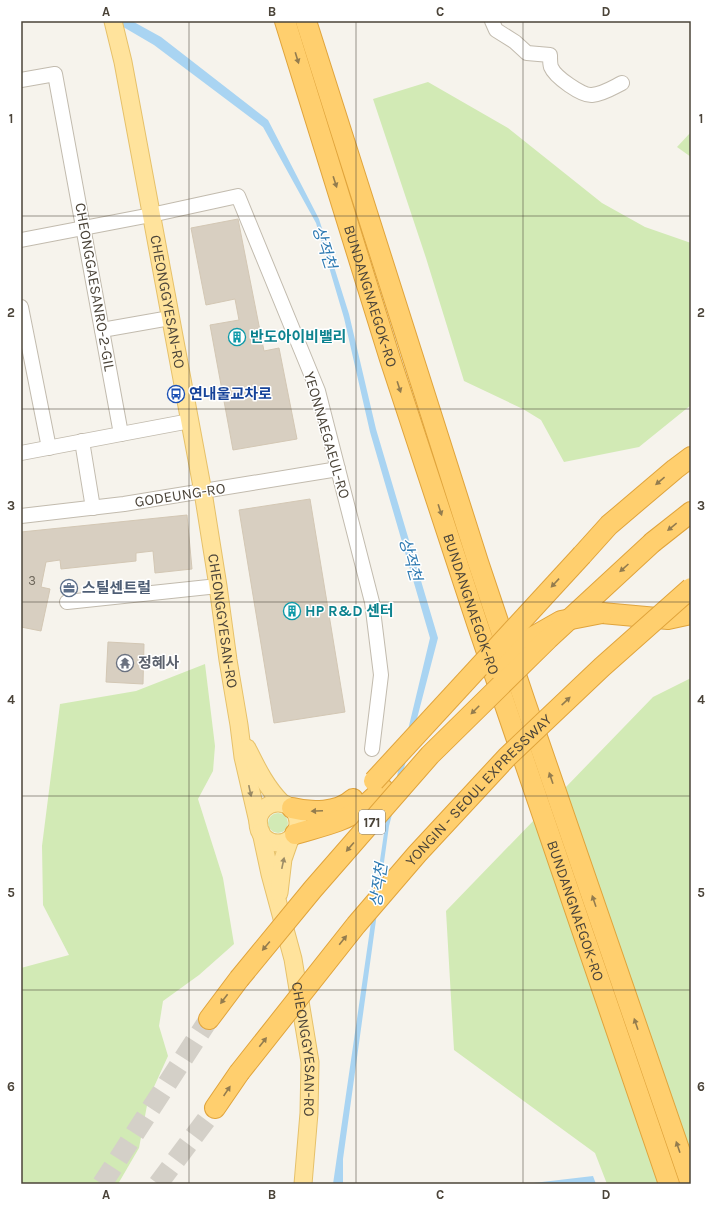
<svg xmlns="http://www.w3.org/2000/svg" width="712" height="1205" viewBox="0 0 712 1205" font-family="Karla,'Noto Sans KR',sans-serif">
  <rect width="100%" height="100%" fill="#f6f3ec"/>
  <g fill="#d2eab5">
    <polygon points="428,82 508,128 602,203 645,227 691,243 691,405 639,447 564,462 541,420 523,409 464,381 426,258 373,99"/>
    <polygon points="691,132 691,157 677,147"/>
    <polygon points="205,664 215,746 213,771 198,799 223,878 234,944 199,975 163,1001 159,1026 168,1056 148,1100 139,1148 118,1184 21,1184 21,968 69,955 43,905 42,846 60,704 136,691"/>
    <polygon points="691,678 691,1184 607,1184 595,1153 454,1050 446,911 653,697"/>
    <circle cx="278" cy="823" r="10"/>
  </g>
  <g fill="#a9d4f2">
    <polygon points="113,21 132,21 161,37 268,120 319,219 349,314 376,429 438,638 389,826 343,1159 343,1184 333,1184 385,826 430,638 370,432 344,318 316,223 263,127 154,45"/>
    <polygon points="593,1176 596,1184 525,1184"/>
  </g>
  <g fill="#d8cfc1" stroke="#d3c7b4">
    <polygon points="238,219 264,351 279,348 297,439 233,450 210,325 239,320 235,299 206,305 191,228"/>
    <polygon points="310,499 345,712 274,723 239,510"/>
    <polygon points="187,515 192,569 155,573 153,551 136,553 136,561 61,569 60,560 46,562 41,587 50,589 41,631 21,627 21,532"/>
    <polygon points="108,642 144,644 143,684 106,682"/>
  </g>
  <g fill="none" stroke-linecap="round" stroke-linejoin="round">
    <g stroke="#d4d0c8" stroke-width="20" stroke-dasharray="20 10" stroke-linecap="butt">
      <polyline points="102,1184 209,1019"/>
      <polyline points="158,1184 215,1108"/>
    </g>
    <g stroke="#c2bbae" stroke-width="16">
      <g id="minor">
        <path d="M492,21L496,30L515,42L527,53L550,55C550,58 550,64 551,67C555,77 582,96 592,95C603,94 612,88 622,83"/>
        <polyline points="21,80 55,74 121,434 21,453"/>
        <polyline points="21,240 151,215 238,196 318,391 372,602 381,675 372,749"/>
        <polyline points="21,307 49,448"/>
        <polyline points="102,330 170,318"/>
        <polyline points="121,434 190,421"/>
        <polyline points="82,441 93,508"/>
        <polyline points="21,516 124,504 338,469"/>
        <polyline points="67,602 218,586"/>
      </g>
    </g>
    <g stroke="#e6c16a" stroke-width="19">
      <g id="major">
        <path id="s1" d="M113,21L123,62L203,492L218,586L228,660L239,725L243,757L259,826"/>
        <path d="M247,748C257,768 266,787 282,803"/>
        <circle cx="278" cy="823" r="20"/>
        <path id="s2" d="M261,832L270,874L293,959L310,1062L309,1113L303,1184"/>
        <polyline points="279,893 283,859 290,839"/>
      </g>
    </g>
    <g stroke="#e0a43c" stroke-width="22">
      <g id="highway">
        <path id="s3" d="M285,21L390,359L477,623L669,1184"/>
        <polyline points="306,21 478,562 525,702 691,1184"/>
        <polyline points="653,542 691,512"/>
        <polyline points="582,555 609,525 675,469 691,457"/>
        <polyline points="602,613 668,619 691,614"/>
        <path d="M292,808C311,813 338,813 353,799"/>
        <path d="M295,834C317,827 343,823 362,808C369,802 376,795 383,789"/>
        <polyline points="209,1019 239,979"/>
        <polyline points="215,1108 239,1073"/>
      </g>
    </g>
    <use href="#minor" stroke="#fff" stroke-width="14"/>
    <use href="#major" stroke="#ffe39c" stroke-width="17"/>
    <use href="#highway" stroke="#ffcf6e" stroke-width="20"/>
    <g stroke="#e0a43c" stroke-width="22" stroke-linecap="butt">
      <g id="highway-bridge">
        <polyline points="494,668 517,646 561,621 602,613"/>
        <polyline points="374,781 582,555"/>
        <polyline points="239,979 313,889 430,755 548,639 653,542"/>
        <path id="s4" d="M239,1073L356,925L417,854L507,757L602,667L691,588"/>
      </g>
    </g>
    <use href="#highway-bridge" stroke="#ffcf6e" stroke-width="20"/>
  </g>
  <defs><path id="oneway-solid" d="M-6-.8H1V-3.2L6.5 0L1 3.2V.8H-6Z"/></defs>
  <g fill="#937c4e">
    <use href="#oneway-solid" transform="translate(297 58) rotate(73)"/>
    <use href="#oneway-solid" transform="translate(335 182) rotate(72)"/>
    <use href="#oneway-solid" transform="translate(399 387) rotate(72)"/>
    <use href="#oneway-solid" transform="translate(660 481) rotate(140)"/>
    <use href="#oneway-solid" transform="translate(440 510) rotate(72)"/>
    <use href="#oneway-solid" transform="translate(672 527) rotate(141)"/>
    <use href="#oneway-solid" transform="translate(624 568) rotate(138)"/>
    <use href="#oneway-solid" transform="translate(555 583) rotate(133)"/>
    <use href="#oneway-solid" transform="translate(566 701) rotate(-43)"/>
    <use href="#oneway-solid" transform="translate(475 710) rotate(135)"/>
    <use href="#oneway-solid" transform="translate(551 778) rotate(-109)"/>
    <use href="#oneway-solid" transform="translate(317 811) rotate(177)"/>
    <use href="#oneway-solid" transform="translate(350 847) rotate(131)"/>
    <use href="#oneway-solid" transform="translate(594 901) rotate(-109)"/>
    <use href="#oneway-solid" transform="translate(343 940) rotate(-51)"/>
    <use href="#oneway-solid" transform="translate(266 946) rotate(130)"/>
    <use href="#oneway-solid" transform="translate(224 999) rotate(127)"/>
    <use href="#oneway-solid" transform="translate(636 1024) rotate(-109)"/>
    <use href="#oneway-solid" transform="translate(263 1042) rotate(-52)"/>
    <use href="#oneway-solid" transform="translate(227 1091) rotate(-56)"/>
    <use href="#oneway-solid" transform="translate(678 1147) rotate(-109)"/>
  </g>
  <g fill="#9c8c66">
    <use href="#oneway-solid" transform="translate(250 791) rotate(78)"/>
    <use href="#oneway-solid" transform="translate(283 863) rotate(-78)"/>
  </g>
  <path fill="none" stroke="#4b4439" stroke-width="1" stroke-opacity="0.55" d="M189,21V1184M356,21V1184M523,21V1184M21,216H691M21,409H691M21,602H691M21,796H691M21,990H691"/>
  <defs>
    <g id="building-ring" transform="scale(0.9)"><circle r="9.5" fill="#fff" stroke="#0f9aa8" stroke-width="1.5"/><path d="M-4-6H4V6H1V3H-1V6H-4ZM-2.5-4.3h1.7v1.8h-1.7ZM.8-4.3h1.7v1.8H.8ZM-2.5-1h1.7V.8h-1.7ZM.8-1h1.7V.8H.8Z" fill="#0f9aa8"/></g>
    <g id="bus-ring" transform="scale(0.9)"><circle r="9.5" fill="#fff" stroke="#1a4fb4" stroke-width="1.5"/><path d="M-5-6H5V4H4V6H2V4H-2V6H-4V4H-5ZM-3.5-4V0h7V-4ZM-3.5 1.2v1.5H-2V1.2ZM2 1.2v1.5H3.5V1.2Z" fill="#1a4fb4"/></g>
    <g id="office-ring" transform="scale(0.9)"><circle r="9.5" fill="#fff" stroke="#5c6f8a" stroke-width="1.5"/><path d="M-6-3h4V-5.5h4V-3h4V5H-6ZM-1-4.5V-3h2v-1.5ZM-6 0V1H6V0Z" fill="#5c6f8a"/></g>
    <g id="temple-ring" transform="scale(0.9)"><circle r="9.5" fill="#fff" stroke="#6b7280" stroke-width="1.5"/><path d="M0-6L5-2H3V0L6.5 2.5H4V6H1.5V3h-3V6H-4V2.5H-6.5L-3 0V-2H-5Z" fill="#6b7280"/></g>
  </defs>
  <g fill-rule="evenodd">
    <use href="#building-ring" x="237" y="337"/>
    <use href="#bus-ring" x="176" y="394"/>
    <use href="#office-ring" x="69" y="588"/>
    <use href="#building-ring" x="292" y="611"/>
    <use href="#temple-ring" x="125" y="663"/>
  </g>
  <g text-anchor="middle" stroke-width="3" stroke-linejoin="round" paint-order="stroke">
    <g font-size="13" fill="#6e675b">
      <text x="32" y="585">3</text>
    </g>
    <rect fill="#fff" stroke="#817c74" stroke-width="1" x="359" y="810" width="26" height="24" rx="3"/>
    <g font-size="14" font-weight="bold" fill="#4b4439">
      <text x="372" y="827">171</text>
    </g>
    <g font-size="15" fill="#4b4439" stroke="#fff">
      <text transform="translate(95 287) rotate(80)" y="5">CHEONGGAESANRO-2-GIL</text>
      <text dy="5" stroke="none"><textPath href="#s3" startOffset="288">BUNDANGNAEGOK-RO</textPath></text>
      <text dy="5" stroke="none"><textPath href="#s1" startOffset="286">CHEONGGYESAN-RO</textPath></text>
      <text transform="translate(327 435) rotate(74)" y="5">YEONNAEGAEUL-RO</text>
      <text transform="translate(180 495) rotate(-9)" y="5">GODEUNG-RO</text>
      <text dy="5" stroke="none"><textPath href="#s3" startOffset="612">BUNDANGNAEGOK-RO</textPath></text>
      <text dy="5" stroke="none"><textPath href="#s1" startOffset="610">CHEONGGYESAN-RO</textPath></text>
      <text dy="5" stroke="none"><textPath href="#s4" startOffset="371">YONGIN - SEOUL EXPRESSWAY</textPath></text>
      <text dy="5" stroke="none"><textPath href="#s3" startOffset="936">BUNDANGNAEGOK-RO</textPath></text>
      <text dy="5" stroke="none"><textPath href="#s2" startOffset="222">CHEONGGYESAN-RO</textPath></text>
    </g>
    <g font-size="15" font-weight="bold" fill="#0d838f" stroke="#fff" text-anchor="start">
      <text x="250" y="342">반도아이비밸리</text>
      <text x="305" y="616">HP R&amp;D 센터</text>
    </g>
    <g font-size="15" font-weight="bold" fill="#164399" stroke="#fff" text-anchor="start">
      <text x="189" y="399">연내울교차로</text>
    </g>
    <g font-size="15" font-weight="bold" fill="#4e5e75" stroke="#fff" text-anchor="start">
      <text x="82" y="593">스틸센트럴</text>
    </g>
    <g font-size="15" font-weight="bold" fill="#5b616d" stroke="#fff" text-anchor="start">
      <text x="138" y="668">정혜사</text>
    </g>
    <g font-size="16" font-style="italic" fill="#2e7ab2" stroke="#fff">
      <text transform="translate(325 247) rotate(72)" y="6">상적천</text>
      <text transform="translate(411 559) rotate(74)" y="6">상적천</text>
      <text transform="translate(378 885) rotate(-82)" y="6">상적천</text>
    </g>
  </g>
  <rect width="712" height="1205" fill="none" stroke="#ffffff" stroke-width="44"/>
  <rect x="22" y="22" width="668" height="1161" fill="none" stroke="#4b4439" stroke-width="1.5"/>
  <g font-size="13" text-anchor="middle" font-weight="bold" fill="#4b4439">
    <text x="106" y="16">A</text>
    <text x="272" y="16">B</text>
    <text x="440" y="16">C</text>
    <text x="606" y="16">D</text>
    <text x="11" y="123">1</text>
    <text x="701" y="123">1</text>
    <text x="11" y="317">2</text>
    <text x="701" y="317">2</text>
    <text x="11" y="510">3</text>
    <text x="701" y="510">3</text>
    <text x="11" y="704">4</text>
    <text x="701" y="704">4</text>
    <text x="11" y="897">5</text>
    <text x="701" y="897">5</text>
    <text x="11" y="1091">6</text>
    <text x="701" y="1091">6</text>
    <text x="106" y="1199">A</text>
    <text x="272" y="1199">B</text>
    <text x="440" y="1199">C</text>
    <text x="606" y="1199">D</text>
  </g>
</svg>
